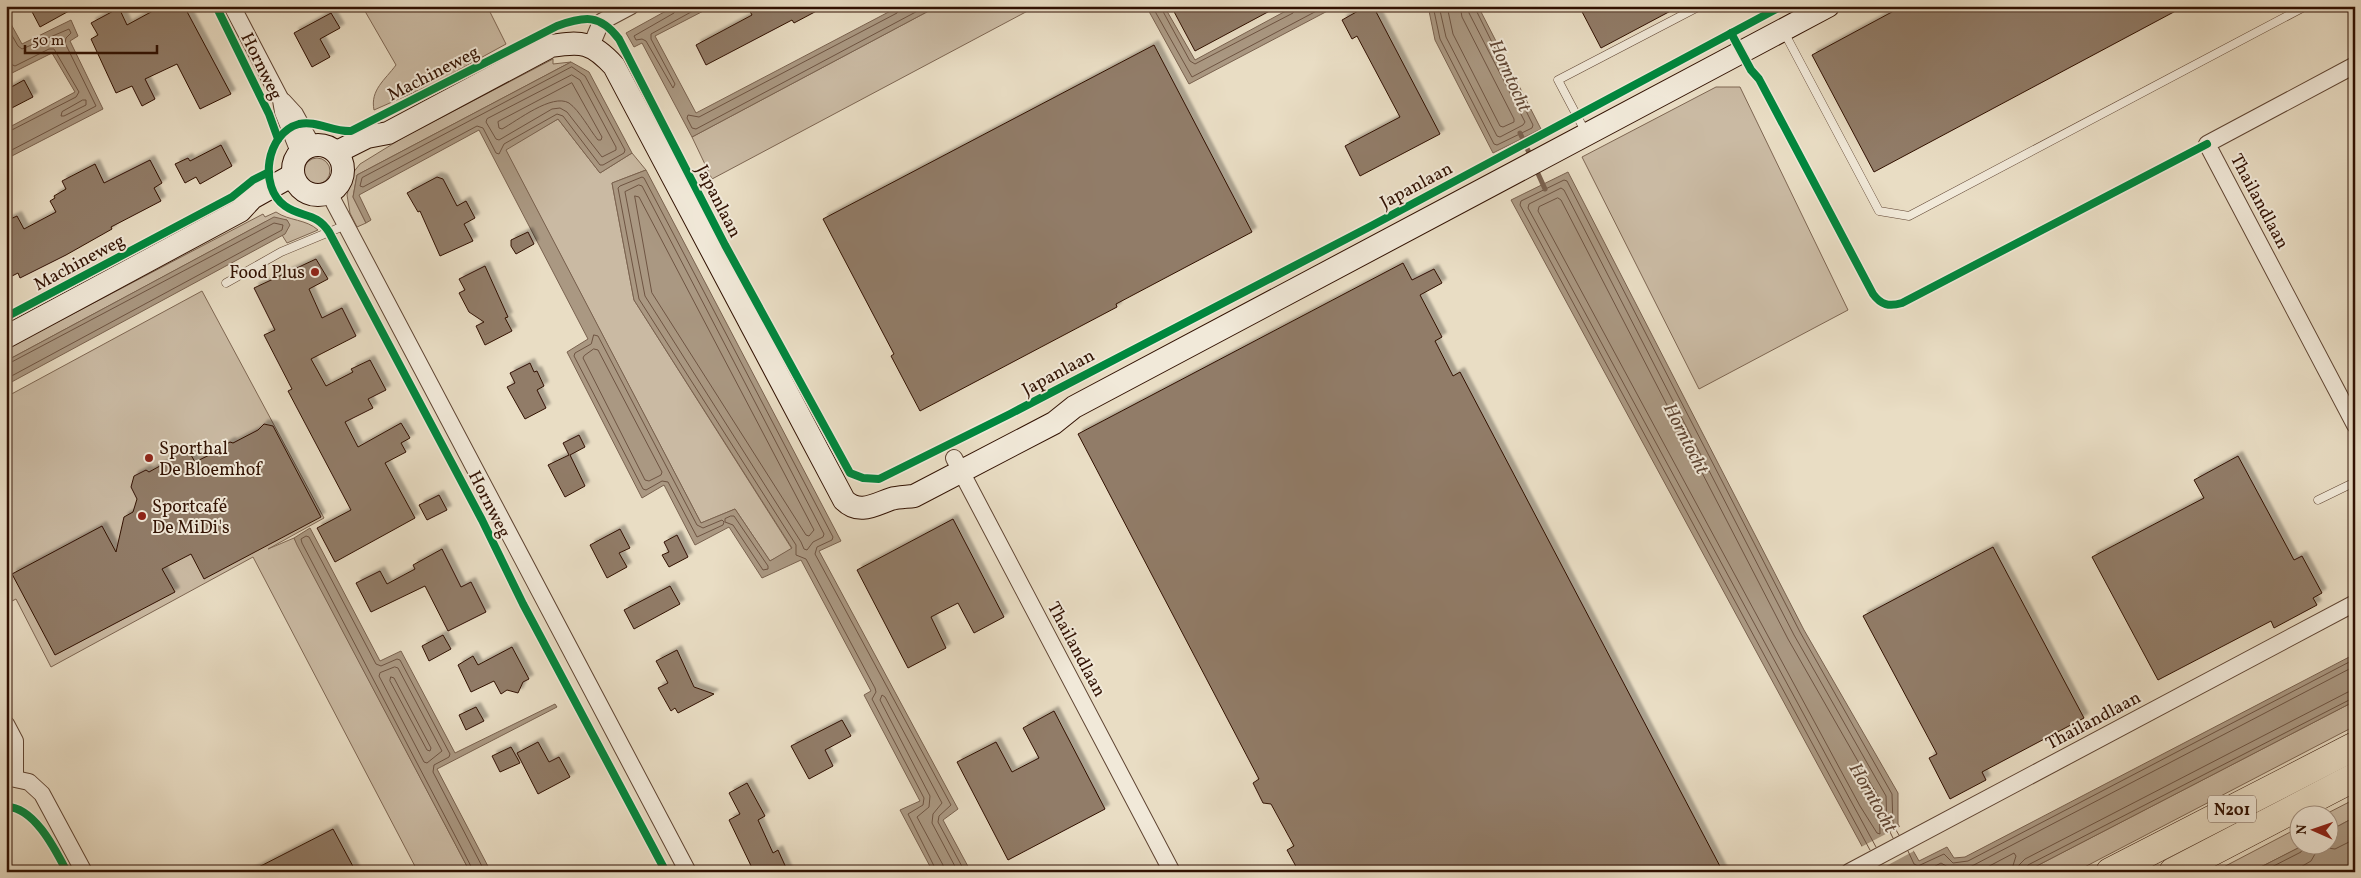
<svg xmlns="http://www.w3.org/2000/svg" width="2361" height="878" viewBox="0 0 2361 878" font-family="Vollkorn,serif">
  <defs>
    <filter id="shadow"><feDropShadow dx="4.5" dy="-4.5" stdDeviation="1" flood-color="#0004"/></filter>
  </defs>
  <rect width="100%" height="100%" fill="#e9ddc4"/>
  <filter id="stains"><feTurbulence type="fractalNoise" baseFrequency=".004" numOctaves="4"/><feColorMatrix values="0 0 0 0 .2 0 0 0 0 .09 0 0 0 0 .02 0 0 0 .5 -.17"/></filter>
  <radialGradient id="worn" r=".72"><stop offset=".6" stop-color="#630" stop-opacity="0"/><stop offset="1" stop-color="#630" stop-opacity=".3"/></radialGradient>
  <g fill="#cabaa3" stroke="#7e6652">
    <path d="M362,6H487L506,44L435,83L374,110C370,90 385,80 396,65Z"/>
    <polygon points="938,6 1037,6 712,179 692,137"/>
    <polygon points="553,59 553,64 571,62 357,175 353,197 366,223 357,227 350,213 347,195 352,174 360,164 404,137"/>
    <polygon points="1716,87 1740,87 1848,310 1699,389 1582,157"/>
    <polygon points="558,119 600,173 632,153 646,170 612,183 634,300 792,549 770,561 735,509 701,523 505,149"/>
    <circle cx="317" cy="171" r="13"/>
    <path d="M276,212C289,221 306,219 318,230L287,243L282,235L289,225L287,220L265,222L6,361V349L263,214L265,217Z"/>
    <polygon points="202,291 324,518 268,549 294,538 470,872 418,872 253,557 51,667 16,599 6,604 6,397"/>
    <polygon points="2355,701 2355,726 2075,872 2025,872"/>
    <polygon points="2355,799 2355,817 2329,831 2328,816 2322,816"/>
    <polygon points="2298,828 2298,846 2302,846 2251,872 2214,872"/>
  </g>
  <g fill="#aa9882" stroke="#7a624f">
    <polygon points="675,6 713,6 655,36 696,113 900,6 938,6 692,137 642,43 634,47 626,33"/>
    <polygon points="1146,6 1164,6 1195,60 1295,6 1337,6 1189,84"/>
    <polygon points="1428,6 1478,6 1541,129 1493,153 1435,40"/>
    <polygon points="6,15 22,44 71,20 78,36 70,41 103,109 6,159 6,129 75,92 52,53 12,73 6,63"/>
    <polygon points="571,62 589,72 632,153 600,173 558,119 506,150 701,523 735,509 770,561 792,548 634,300 612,183 646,170 841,541 819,551 958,809 943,820 971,872 933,872 900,810 920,801 864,695 871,691 801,560 762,578 729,527 695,545 664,485 642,498 567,352 588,339 479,130 359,195 371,220 366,223 353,197 357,175"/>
    <polygon points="1568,172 1804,630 1898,793 1898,824 1919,861 1947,847 1954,858 1965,857 2355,654 2355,701 2025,872 1876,872 1511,200"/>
    <polygon points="274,217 287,220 290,225 285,234 6,385 6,361"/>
    <polygon points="310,528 380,661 401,651 455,753 555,704 557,707 437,769 491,872 470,872 297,545 294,538"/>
    <polygon points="2355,817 2355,872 2251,872 2302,846 2328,846 2329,831"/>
  </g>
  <polygon fill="#e9ddc4" points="1901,826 1914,851 1875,872 1861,847"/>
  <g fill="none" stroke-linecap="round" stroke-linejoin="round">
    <g stroke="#6e5442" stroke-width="1">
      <polyline points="677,6 674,13 634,36 636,40 642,39 646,41 673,88 675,84 651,39 651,34 702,6"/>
      <polyline points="901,6 897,13 699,117 688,115 687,118 692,128 696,129 927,6"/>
      <polyline points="1152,6 1192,77 1326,6"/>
      <polyline points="1160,6 1190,61 1195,64 1293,13 1296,6"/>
      <polyline points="1433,6 1440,39 1494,144 1497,145 1532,128 1533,125 1474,6"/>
      <polyline points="1439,6 1446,37 1497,136 1500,137 1523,125 1525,122 1469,13 1467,6"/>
      <polyline points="1447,6 1453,34 1500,126 1503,127 1514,122 1514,119 1462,17 1460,6"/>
      <polyline points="6,25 18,46 22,49 69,29 71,33 66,38 65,43 96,106 6,153"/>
      <polyline points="6,62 15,66 49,49 54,49 79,92 76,97 6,133"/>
      <polygon points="572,67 585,76 625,150 624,153 603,165 600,165 563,116 557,114 504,144 499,154 496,153 483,128 477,126 363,187 360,186 362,178"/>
      <polygon points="572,75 580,80 616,147 616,150 602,157 567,112 560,108 552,109 499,140 496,139 486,122 487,119"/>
      <path d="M572,83L602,137L601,140H598C589,129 580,111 569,103C552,93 517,121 502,129L499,128L498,122Z"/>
      <polygon points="83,100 86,100 86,105 64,116 61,116 62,112"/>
      <polygon points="639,185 642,186 824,534 823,537 813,542 807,550 804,549 801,542 645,296 625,192"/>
      <polygon points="635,196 639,197 814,530 809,536 806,535 652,293"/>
      <polygon points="1558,198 1561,200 1788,639 1879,798 1880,834 1877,833 1860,806 1538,211 1539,207"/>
      <polygon points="594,335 598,336 697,525 703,528 722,520 724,522 723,525 697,537 668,482 662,481 646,490 643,489 574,356 575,353 591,344"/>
      <polygon points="594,349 598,350 662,472 661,475 649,481 645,480 583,358 584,356"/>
      <polyline points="6,365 274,223 283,225 282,230 6,379"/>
      <polygon points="731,516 734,516 768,566 768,569 763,570 733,525 725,522 725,519"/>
      <polygon points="395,667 398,668 442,751 427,763 424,762 379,676 380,673"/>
      <polygon points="391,677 394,678 431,748 430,751 427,750 390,681"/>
      <polyline points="1876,847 1528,208 1529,204 1561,188 1564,190 1794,635 1886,796 1887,826 1893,838"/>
      <polyline points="1870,850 1520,205 1521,201 1564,180 1567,181 1800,632 1892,794 1893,825 1899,835"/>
      <polyline points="1908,851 1914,864 1918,866 1944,854 1953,863 1968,861 2355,659"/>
      <polyline points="474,872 302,543 301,539 306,536 309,537 376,664 381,666 397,659 400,660 450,754 449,757 434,765 433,772 485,872"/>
      <polyline points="937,872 908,814 923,805 924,798 872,699 876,692 875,688 806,559 796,555 796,545 639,299 618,188 620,186 642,177 644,178 833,537 832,540 817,547 815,554 951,805 939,816 938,822 965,872"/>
      <polyline points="944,872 943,865 917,817 929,807 930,796 880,700 882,695 885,697 942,803 933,814 932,823 958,872"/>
      <polyline points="1924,872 1941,863 1953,870 1970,867 2355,666"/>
      <polyline points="1978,872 2014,853 2016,856 2011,872"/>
      <polyline points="2018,872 2019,865 2025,859 2348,692 2355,691"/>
      <polyline points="2025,872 2028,865 2355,697"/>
      <polyline points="2262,872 2301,852 2304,846"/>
      <polyline points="2292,872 2311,861 2319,847 2335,849 2355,839"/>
    </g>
    <g stroke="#7a624f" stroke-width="5">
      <polyline points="1520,133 1531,157"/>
      <polyline points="1535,167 1545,189"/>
    </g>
  </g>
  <g fill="#917b67" stroke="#311102" filter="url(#shadow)">
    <polygon points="29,6 78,6 40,27"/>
    <polygon points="162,6 184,6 231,94 200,109 177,64 145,79 155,99 142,106 132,86 116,93 91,39 98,35 91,23 119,8 127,25"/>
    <polygon points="747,6 826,6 794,23 792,20 706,65 696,45 752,15"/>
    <polygon points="1171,6 1279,6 1195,51"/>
    <polygon points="1367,6 1373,6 1440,134 1360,176 1345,146 1400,117 1357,36 1352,39 1342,20"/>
    <polygon points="1579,6 1680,6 1601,48"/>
    <polygon points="1903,6 2185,6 1874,172 1812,55"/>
    <polygon points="331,13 340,28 320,39 330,57 312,67 294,33"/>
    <polygon points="1154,45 1252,232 1116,304 1117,307 920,411 891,356 894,354 823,219"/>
    <polygon points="24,80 33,97 6,111 6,90"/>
    <polygon points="221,145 232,166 200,184 196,177 185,183 175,164 188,158 190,161"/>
    <polygon points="150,160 162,183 154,188 161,201 111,227 112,229 66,255 20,278 18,273 6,279 6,221 17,216 24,229 56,212 50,201 55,198 54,196 66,189 62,181 95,164 104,183"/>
    <polygon points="437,177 443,179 457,206 466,201 475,218 464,224 473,241 440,256 420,211 418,212 407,193"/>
    <polygon points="528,232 534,244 516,254 511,246 511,240"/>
    <polygon points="316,259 328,279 309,289 322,318 342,308 356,336 311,359 326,386 353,372 351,369 370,360 386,390 368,399 373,408 345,422 358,447 401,423 410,438 401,443 406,452 385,463 415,518 335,562 317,528 351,510 288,391 292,389 264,335 275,330 254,288"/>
    <polygon points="1403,263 1412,280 1434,269 1442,283 1420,295 1442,337 1435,341 1453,376 1460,372 1723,872 1299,872 1287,850 1294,846 1271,804 1263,803 1253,783 1259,779 1078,434"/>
    <polygon points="485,266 508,317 505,318 512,331 485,345 476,326 484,322 469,312 459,293 465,290 459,279"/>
    <polygon points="530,363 534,372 537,371 544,386 537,390 546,408 525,419 507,387 515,383 510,373"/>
    <polygon points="264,424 273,426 321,517 204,579 191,554 162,569 175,592 55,655 12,574 102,526 116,552 124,517 133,512 137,499 131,487 134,476 146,470 149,472 169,461 170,458 180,452 191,455 195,462 224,448 225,445 230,442 233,443 258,430"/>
    <polygon points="579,435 585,447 570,455 585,486 565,497 548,465 569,455 563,443"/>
    <polygon points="2238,456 2294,560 2302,556 2322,593 2313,598 2317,605 2274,628 2271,621 2158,680 2092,557 2204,498 2194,480"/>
    <polygon points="439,495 447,510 427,520 419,505"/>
    <polygon points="953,519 1004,617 974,633 958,603 931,617 946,648 908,668 857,570"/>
    <polygon points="620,529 630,548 619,553 627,567 607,578 590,545"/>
    <polygon points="677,535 688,557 669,567 662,555 669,552 664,542"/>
    <polygon points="1993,547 2084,718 1982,772 1986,780 1950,799 1929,758 1937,754 1863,616"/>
    <polygon points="442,549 461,587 471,582 486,612 448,631 425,586 371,612 356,583 380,571 387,584 415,569 413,565"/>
    <polygon points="670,586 680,604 634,629 624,610"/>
    <polygon points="443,635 451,649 429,661 422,646"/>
    <polygon points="512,647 529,679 523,682 518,693 507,690 501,694 494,681 471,692 458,665 473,656 478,665"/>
    <polygon points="677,650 694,687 714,694 678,713 675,708 671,711 658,688 668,683 656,661"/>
    <polygon points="476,707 484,721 466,730 459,715"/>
    <polygon points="1054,711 1105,809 1008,860 957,762 996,742 1012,772 1039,758 1023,728"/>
    <polygon points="842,720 851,736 825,750 833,766 809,779 791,746"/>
    <polygon points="538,742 549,762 559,757 570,777 538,794 517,753"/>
    <polygon points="511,747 520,763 500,772 492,756"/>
    <polygon points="747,783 765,816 758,820 773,853 778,850 788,872 754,872 729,820 740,814 729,793"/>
    <polygon points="333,829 356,872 249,872"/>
  </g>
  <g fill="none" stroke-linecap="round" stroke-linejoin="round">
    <g stroke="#5f4432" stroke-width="9">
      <g id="lane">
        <polyline points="1784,32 1879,211 1909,216 2306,6"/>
        <polyline points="1586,133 1558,80 1700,6"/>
        <polyline points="226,283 281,252 346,225"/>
        <polyline points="2318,500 2355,482"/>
      </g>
    </g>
    <g stroke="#5f4432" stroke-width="18">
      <g id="street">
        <polyline points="232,6 281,100 283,112 299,152"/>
        <polyline points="591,46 601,22 631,6"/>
        <polyline points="2355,65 2207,144 2355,425"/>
        <polyline points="283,101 295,114 312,145"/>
        <polyline points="329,193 688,872"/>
        <polyline points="954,458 1172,872"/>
        <polyline points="6,724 15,741 15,778"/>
        <polyline points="6,777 29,782 42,794 84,872"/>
        <polyline points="1849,872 2355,603"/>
      </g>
    </g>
    <g stroke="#311102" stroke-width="24">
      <g id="secondary">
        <circle cx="318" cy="170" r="25"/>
        <path d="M337,152L367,137L388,133L551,46C582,41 592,42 614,66L844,500C859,515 874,505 891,499C898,497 907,497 914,496L1054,423L1074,407L1828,6"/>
        <polyline points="6,337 240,211 252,198 293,175"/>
      </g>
    </g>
    <g stroke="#311102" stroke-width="29">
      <g id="highway">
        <polyline points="2110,872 2355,746"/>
        <polyline points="2173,872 2355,777"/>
      </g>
    </g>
    <use href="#lane" stroke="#f1e9d9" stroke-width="8"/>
    <use href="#street" stroke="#f1e9d9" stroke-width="16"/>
    <use href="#secondary" stroke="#f1e9d9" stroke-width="22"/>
    <use href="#highway" stroke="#e9ddc4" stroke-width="28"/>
    <g stroke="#f1e9d9" stroke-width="11">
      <g id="cycleway">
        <polyline points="216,6 269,114 278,139"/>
        <path d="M1731,33L1751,70L1759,79L1873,294C1881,305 1889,307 1902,303L2207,144"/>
        <polyline points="6,317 232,197 253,180 269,172"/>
        <path d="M6,807C34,806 56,851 67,872"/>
        <path d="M666,872L523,604L482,520L329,232C316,212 302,218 285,206C258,187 266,133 299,124C316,120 333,132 351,131L557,26C585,16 600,14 619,39L725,245L850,473L863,478L879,479L1010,414L1373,225L1782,6"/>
      </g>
    </g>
    <use href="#cycleway" stroke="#00873e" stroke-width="8"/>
  </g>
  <g fill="#8f2418" stroke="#f1e9d9" stroke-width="2">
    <circle cx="315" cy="272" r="5"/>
    <circle cx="149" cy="458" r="5"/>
    <circle cx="142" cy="516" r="5"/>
  </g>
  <g text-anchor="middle" stroke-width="4" stroke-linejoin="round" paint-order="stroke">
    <rect fill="#f1e9d9" stroke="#6b5242" stroke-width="1" x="2208" y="795.5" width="48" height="27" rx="4"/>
    <g font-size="16" font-weight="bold" fill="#311102">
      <text x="2232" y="815">N201</text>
    </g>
    <g font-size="18" fill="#311102" stroke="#f1e9d9">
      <text transform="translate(262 66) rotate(64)" y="6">Hornweg</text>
      <text transform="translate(433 73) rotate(-27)" y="6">Machineweg</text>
      <text transform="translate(1416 185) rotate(-28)" y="6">Japanlaan</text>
      <text transform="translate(719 201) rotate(63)" y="6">Japanlaan</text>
      <text transform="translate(2260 201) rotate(62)" y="6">Thailandlaan</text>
      <text transform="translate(79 262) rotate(-28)" y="6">Machineweg</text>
      <text transform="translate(1058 372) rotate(-28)" y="6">Japanlaan</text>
      <text transform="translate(490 504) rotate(63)" y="6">Hornweg</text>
      <text transform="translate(1077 649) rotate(62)" y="6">Thailandlaan</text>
      <text transform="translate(2093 720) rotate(-28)" y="6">Thailandlaan</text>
    </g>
    <g font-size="18" fill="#311102" stroke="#f1e9d9" text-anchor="start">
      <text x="305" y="278" text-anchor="end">Food Plus</text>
      <text x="159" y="454">Sporthal<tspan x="159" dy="21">De Bloemhof</tspan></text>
      <text x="152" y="512">Sportcafé<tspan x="152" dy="21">De MiDi's</tspan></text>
    </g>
    <g font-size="19" font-style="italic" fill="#614735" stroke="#f1e9d9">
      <text transform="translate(1511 75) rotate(66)" y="7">Horntocht</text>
      <text transform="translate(1687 438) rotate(63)" y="7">Horntocht</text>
      <text transform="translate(1874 797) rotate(60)" y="7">Horntocht</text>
    </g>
  </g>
  <rect width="2361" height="878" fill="none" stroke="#e9ddc4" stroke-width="25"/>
  <rect x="8" y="8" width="2346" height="863" fill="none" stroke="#311102" stroke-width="2.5"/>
  <rect x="12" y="12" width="2336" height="853" fill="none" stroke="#311102"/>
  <g transform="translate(2314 830) rotate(272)"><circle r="24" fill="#f1e9d9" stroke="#a49383"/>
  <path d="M0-4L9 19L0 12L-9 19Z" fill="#8f2418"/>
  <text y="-8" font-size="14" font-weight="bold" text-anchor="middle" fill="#311102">N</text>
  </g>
  <path d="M25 45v8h132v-8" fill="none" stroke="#311102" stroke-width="2.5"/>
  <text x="32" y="45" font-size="15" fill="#311102" stroke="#f1e9d9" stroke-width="4" paint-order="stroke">50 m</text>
  <rect width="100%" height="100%" filter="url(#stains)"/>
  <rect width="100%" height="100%" fill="url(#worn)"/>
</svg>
